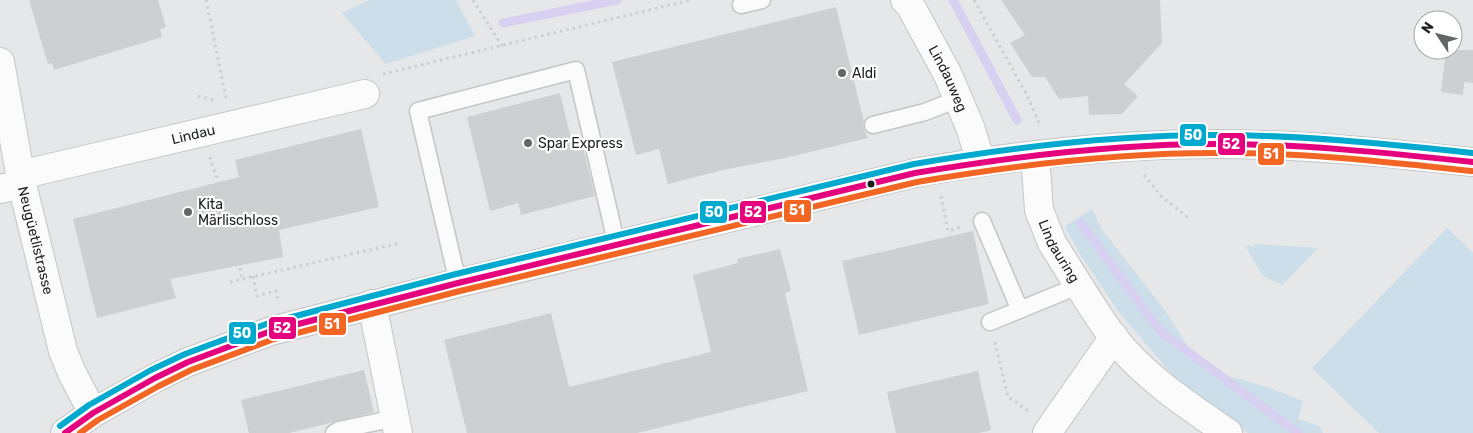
<svg xmlns="http://www.w3.org/2000/svg" width="1473" height="433" viewBox="0 0 1473 433" font-family="Rubik,sans-serif">
  <rect width="100%" height="100%" fill="#e5e7e9"/>
  <g fill="#cbdeea">
    <polygon points="369,0 456,0 475,36 386,64 342,13"/>
    <polygon points="1092,209 1102,230 1164,309 1194,356 1224,375 1267,387 1303,401 1298,419 1319,426 1323,433 1248,433 1180,384 1118,311 1078,251 1065,226"/>
    <polygon points="1447,228 1473,253 1473,433 1379,433 1312,368"/>
    <polygon points="1255,244 1318,248 1282,285 1263,276 1245,246 1254,247"/>
  </g>
  <g fill="none" stroke-linecap="round" stroke-linejoin="round">
    <g stroke="#d8d0f1" stroke-width="9">
      <polyline points="953,0 1017,120"/>
      <polyline points="503,23 617,0"/>
      <polyline points="1081,223 1160,331 1298,433"/>
    </g>
  </g>
  <g fill="#cecfd1">
    <polygon points="29,0 158,0 166,27 160,29 162,37 54,70 52,63 48,64"/>
    <polygon points="1001,0 1160,0 1162,43 1124,84 1138,96 1122,114 1089,115 1088,96 1059,99 1045,77 1032,77 1010,43 1025,35"/>
    <polygon points="836,7 864,122 863,127 868,138 785,158 723,170 668,184 659,149 636,155 612,62"/>
    <polygon points="1446,50 1473,50 1473,83 1464,82 1463,95 1441,92"/>
    <polygon points="560,93 571,138 580,136 595,196 521,215 518,203 490,211 467,117"/>
    <polygon points="361,129 379,207 279,230 283,257 170,279 176,298 97,318 73,219 239,177 235,160"/>
    <polygon points="973,231 989,304 859,335 842,261"/>
    <polygon points="780,249 791,291 785,293 808,391 637,433 467,433 444,340 551,313 569,387 711,352 693,275 738,263 737,259"/>
    <polygon points="364,370 374,412 289,433 249,433 241,400"/>
    <polygon points="978,371 991,430 979,433 896,433 887,392"/>
  </g>
  <g fill="none" stroke-linecap="round" stroke-linejoin="round">
    <g stroke="#c4c5c6" stroke-width="19">
      <g id="service">
        <polyline points="741,5 762,0"/>
        <polyline points="873,125 925,112 958,99"/>
        <polyline points="982,221 1020,310"/>
        <polyline points="458,283 418,111 576,70 617,246"/>
        <polyline points="990,322 1068,290 1078,283"/>
        <polyline points="334,433 339,430 395,418"/>
      </g>
    </g>
    <g stroke="#c4c5c6" stroke-width="30">
      <g id="minor">
        <path id="s1" d="M905,0L910,5L948,75L970,127L981,162"/>
        <path id="s2" d="M0,62L22,184L63,351L72,373L93,413"/>
        <path id="s3" d="M1035,155L1039,210L1052,243C1072,274 1091,307 1113,337C1143,376 1187,405 1228,433"/>
        <path id="s4" d="M20,175L365,94"/>
        <polyline points="0,189 22,184"/>
        <polyline points="372,304 398,433"/>
        <polyline points="1047,433 1114,337"/>
      </g>
    </g>
    <g stroke="#c4c5c6" stroke-width="30">
      <path id="secondary" d="M65,433L93,413L155,378L188,362L271,331L458,283L915,173C1015,155 1115,144 1216,144C1302,144 1388,153 1473,162"/>
    </g>
    <g stroke="#cdcecf" stroke-width="3" stroke-dasharray="2.5 4" stroke-linecap="butt">
      <polyline points="206,0 226,98"/>
      <polyline points="473,0 502,46"/>
      <polyline points="974,0 1027,95 1039,123 1039,127"/>
      <polyline points="383,74 691,0"/>
      <polyline points="198,96 214,100"/>
      <polyline points="210,157 217,178"/>
      <polyline points="1144,175 1161,196 1190,219"/>
      <polyline points="941,196 948,231 961,227"/>
      <polyline points="240,268 242,279"/>
      <polyline points="253,276 257,296 276,291 278,301"/>
      <polyline points="230,282 400,243"/>
      <polyline points="995,342 1008,397 1029,411"/>
    </g>
    <use href="#service" stroke="#fbfbfc" stroke-width="16"/>
    <use href="#minor" stroke="#fbfbfc" stroke-width="28"/>
    <use href="#secondary" stroke="#edf3f4" stroke-width="28"/>
    <g stroke="#fff" stroke-width="10">
      <path id="bus-1" d="M65,433L93,413L155,378L188,362L271,331L458,283L915,173C1015,156 1115,144 1216,144C1302,144 1388,153 1473,162"/>
    </g>
    <g stroke="#fff" stroke-width="10">
      <path id="bus-2" d="M80,433L98,420L159,386L191,370L274,339L460,291L917,182C1015,165 1115,153 1215,153C1301,152 1387,162 1472,171"/>
    </g>
    <g stroke="#fff" stroke-width="10">
      <path id="bus-3" d="M60,426L89,405L151,370L185,354L269,323L456,274L914,164C1013,147 1114,135 1216,135C1302,135 1387,144 1473,153"/>
    </g>
    <use href="#bus-1" stroke="#e5007d" stroke-width="6"/>
    <use href="#bus-2" stroke="#f26522" stroke-width="6"/>
    <use href="#bus-3" stroke="#00a9ce" stroke-width="6"/>
  </g>
  <g fill="#636566" stroke="#fff" stroke-width="2">
    <circle cx="842" cy="73" r="5"/>
    <circle cx="528" cy="143" r="5"/>
    <circle cx="188" cy="212" r="5"/>
  </g>
  <circle fill="#1d1f1f" stroke="#fff" stroke-width="2" cx="871" cy="184" r="4.5"/>
  <g text-anchor="middle" stroke-width="4.5" stroke-linejoin="round" paint-order="stroke">
    <g font-size="14" fill="#1d1f1f" stroke="#fff" text-anchor="start">
      <text x="852" y="78">Aldi</text>
      <text x="538" y="148">Spar Express</text>
      <text x="198" y="209">Kita<tspan x="198" dy="16">Märlischloss</tspan></text>
    </g>
    <g font-size="14" fill="#1d1f1f" stroke="#fff">
      <text dy="5" stroke="none"><textPath href="#s1" startOffset="90">Lindauweg</textPath></text>
      <text dy="5" stroke="none"><textPath href="#s4" startOffset="178">Lindau</textPath></text>
      <text dy="5" stroke="none"><textPath href="#s2" startOffset="182">Neugüetlistrasse</textPath></text>
      <text dy="5" stroke="none"><textPath href="#s3" startOffset="101">Lindauring</textPath></text>
    </g>
  </g>
  <g stroke="#fff" stroke-width="2">
    <rect x="1179" y="123" width="28" height="24" rx="5" fill="#00a9ce"/>
    <rect x="1217" y="132" width="29" height="24" rx="5" fill="#e5007d"/>
    <rect x="1257" y="142" width="28" height="24" rx="5" fill="#f26522"/>
    <rect x="783" y="199" width="29" height="24" rx="5" fill="#f26522"/>
    <rect x="739" y="200" width="28" height="24" rx="5" fill="#e5007d"/>
    <rect x="699" y="200" width="29" height="24" rx="5" fill="#00a9ce"/>
    <rect x="318" y="312" width="29" height="24" rx="5" fill="#f26522"/>
    <rect x="268" y="316" width="29" height="24" rx="5" fill="#e5007d"/>
    <rect x="228" y="321" width="29" height="24" rx="5" fill="#00a9ce"/>
  </g>
  <g font-size="14" text-anchor="middle" font-weight="bold" fill="#fff">
    <text x="1193" y="140">50</text>
    <text x="1231" y="149">52</text>
    <text x="1271" y="159">51</text>
    <text x="797" y="215">51</text>
    <text x="753" y="217">52</text>
    <text x="714" y="217">50</text>
    <text x="332" y="329">51</text>
    <text x="282" y="333">52</text>
    <text x="242" y="338">50</text>
  </g>
  <g transform="translate(1438 35) rotate(305)"><circle r="24" fill="#ffffff" stroke="#a5a5a5"/>
  <path d="M0-4L9 19L0 12L-9 19Z" fill="#636566"/>
  <text y="-8" font-size="14" font-weight="bold" text-anchor="middle" fill="#1d1f1f">N</text>
  </g>
</svg>
